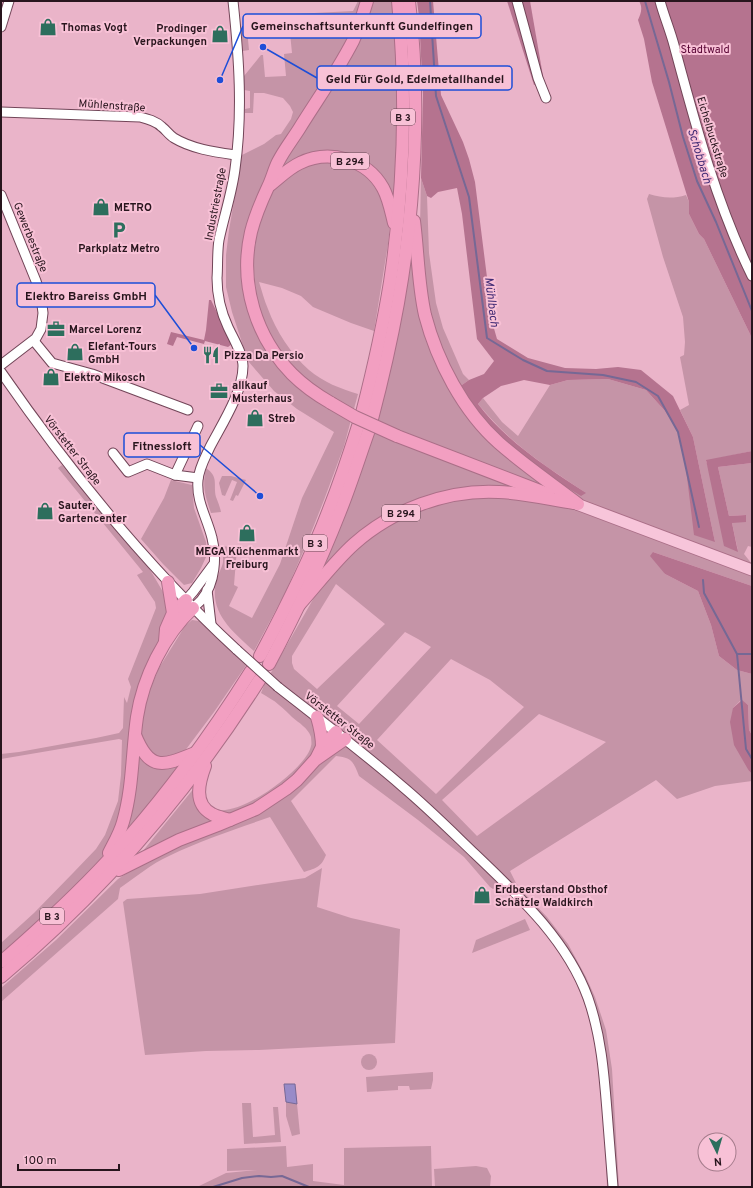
<svg xmlns="http://www.w3.org/2000/svg" width="753" height="1188" viewBox="0 0 753 1188" font-family="Overpass,sans-serif">
  <rect width="100%" height="100%" fill="#eab4c9"/>
  <g fill="#c594a7" fill-rule="evenodd">
    <path d="M358,1H393L399,109L394,207L390,225L388,244L374,331L351,323L313,307L301,296L282,288L259,282C262,291 264,300 268,309C276,331 291,354 309,370C323,382 341,389 358,394L344,446L324,500L307,543L286,591L254,651C233,632 209,613 216,582C217,575 222,569 223,562C223,557 223,551 222,546L237,548L234,585L238,587L229,606L252,618L280,564L302,498L334,432L297,409L274,391L248,361L232,312L226,287V255L229,230L242,155L264,144L276,135L281,134L291,119L293,112L290,106L283,98L264,93H254L253,113H245V109L250,108V91L244,90V76L261,55H263L265,77L286,76L284,54L292,53L290,33H279L283,19L296,18L295,14L353,11Z"/>
    <polygon points="241,28 247,29 249,50 243,51"/>
    <path d="M421,178L427,196L429,253L436,303L443,328L463,374L469,380L459,387L512,449L586,493C562,477 537,461 515,442C501,430 489,417 478,404L483,398L502,422L518,436L550,385L568,380L608,379L646,390L665,411L679,434L686,469L715,542L693,437L680,410L689,405L680,357L684,355L685,342L683,317L663,257L647,199L649,194C662,198 673,199 686,195L689,202V214L699,234L704,239L750,334L752,340V451L706,461L738,551L732,523L746,515L729,516L718,467L752,463V547L748,546L744,554L752,564V586L653,552L665,574L698,591L711,625L719,656L737,670L752,674V735L749,730L748,705L741,700L733,708L749,771L752,774V781L715,786L677,799L656,780L510,871L516,883L523,892L547,917L568,944L586,977L595,997L606,1030L612,1069L619,1187H607L605,1135L600,1065L590,1018L574,978L568,965L551,939L531,915L502,884L493,889L490,887L464,857L418,820L359,776C353,761 352,758 336,756L291,801L326,855C321,867 317,868 304,872L270,817C236,829 201,840 169,856C151,864 136,877 120,888L118,899L1,1002V988L56,940L118,879L135,868L138,857L208,771C205,780 202,791 206,801C220,834 307,770 311,746C312,744 311,739 311,737C308,728 299,723 292,717C288,713 284,709 279,705C274,700 267,697 261,693L265,683L319,589L315,579L410,237L420,227ZM336,584L385,624L317,689L294,669L292,663V656ZM405,632L418,639L431,647L359,724L337,706ZM451,659L490,680L524,707L436,794L377,740ZM539,714L606,742L477,836L442,800Z"/>
    <polygon points="62,465 124,540 149,568 166,597 168,615 161,638 147,673 121,821 105,853 94,868 44,917 1,955 1,943 34,913 73,873 96,849 105,835 118,801 121,775 122,740 119,739 1,759 1,754 19,752 96,738 119,733 123,728 124,697 127,703 131,687 128,679 156,608 155,602 137,575 143,572 58,468"/>
    <path d="M206,468C219,477 213,484 216,497C218,502 220,507 221,512L211,513C205,495 202,487 206,468Z"/>
    <polygon points="222,476 231,476 246,480 238,496 236,495 233,501 230,500 237,482 232,480 225,496 222,495 219,483"/>
    <polygon points="171,480 192,485 194,508 206,542 207,555 201,568 192,583 184,585 163,564 141,539 164,498"/>
    <polygon points="192,620 199,621 247,664 214,712 184,752 159,761 141,742 140,733 143,706 159,668 185,626"/>
    <polygon points="140,758 144,761 179,766 179,767 128,831 127,827 133,806 138,759"/>
    <polygon points="322,868 317,907 351,918 400,929 395,1043 259,1050 206,1051 145,1055 123,902 127,899 200,894 258,885 305,878"/>
    <polygon points="525,919 530,930 472,953 476,940"/>
    <circle cx="369" cy="1062" r="8"/>
    <polygon points="433,1072 433,1080 431,1089 410,1090 409,1086 398,1086 398,1090 367,1092 366,1077"/>
    <polygon points="286,1102 297,1104 300,1134 292,1136 286,1116"/>
    <polygon points="242,1103 251,1103 253,1137 275,1135 273,1107 278,1107 281,1142 244,1144"/>
    <polygon points="286,1146 287,1167 313,1164 313,1181 344,1185 344,1148 431,1146 432,1187 197,1187 226,1173 257,1170 227,1171 227,1149"/>
    <polygon points="476,1166 487,1168 491,1176 490,1187 435,1187 434,1169"/>
  </g>
  <g fill="#b5738f">
    <path d="M417,1H433L441,95L463,142L469,159L475,182L493,325L497,339L528,358L565,368L596,369L618,367L641,370L673,396L693,437L715,542L694,535L686,469L679,434L665,411L646,390L608,379L568,380L550,385L524,380L501,386L483,398L478,404C506,441 548,468 586,493L581,496L553,479L512,449L483,420L459,387L469,380L484,374L494,361L477,339L462,214L457,188L438,192L431,198L427,196L421,178L423,95L419,17Z"/>
    <polygon points="507,1 530,1 544,82 534,85"/>
    <path d="M639,1H752V340L750,334L704,239L699,234L689,214V202L652,82L644,39L638,20C641,13 643,8 639,1Z"/>
    <polygon points="209,300 211,300 232,344 228,347 205,341 204,344 177,337 173,346 167,344 171,332 204,340 206,330"/>
    <polygon points="752,451 752,463 718,467 729,516 746,515 746,522 732,523 738,552 724,546 706,460"/>
    <polygon points="653,552 752,586 752,674 737,670 719,656 711,625 698,591 665,574 650,556"/>
    <polygon points="742,700 748,705 749,730 752,735 752,774 749,771 734,745 730,722 733,708"/>
  </g>
  <polygon fill="#988bc8" stroke="#766895" points="284,1084 295,1084 297,1104 286,1102"/>
  <g fill="none" stroke-linecap="round" stroke-linejoin="round">
    <g stroke="#766895" stroke-width="2">
      <polyline points="430,1 436,96 469,197 487,338 523,360 547,371 603,375 636,382 658,396 678,432 699,527"/>
      <polyline points="645,1 669,82 683,137 697,181 716,222 752,311"/>
      <polyline points="703,580 704,593 737,654 752,654"/>
      <polyline points="737,654 746,749 752,759"/>
      <polyline points="213,1187 242,1178 259,1176 271,1177 282,1176 309,1187"/>
    </g>
    <g stroke="#724558" stroke-width="11">
      <g id="minor">
        <polyline points="517,1 538,78 546,98"/>
        <path d="M660,1C664,16 670,30 674,45C695,123 716,203 752,276"/>
        <polyline points="1,27 9,1"/>
        <path d="M1,112L140,117C148,119 156,121 162,127C166,130 169,135 174,138C192,149 215,152 236,155"/>
        <polyline points="1,195 36,281 41,297 43,313 41,329 36,338 1,365"/>
        <polyline points="34,341 52,363 92,374 188,410"/>
        <path d="M1,372C71,473 147,567 237,650"/>
        <polyline points="113,453 128,472 147,464 175,475 198,478"/>
        <polyline points="175,475 198,426"/>
        <polyline points="207,590 211,624"/>
        <polyline points="186,600 193,592 213,565"/>
        <path d="M193,608C196,605 200,602 202,599C215,583 217,557 212,538C207,517 196,502 198,480C199,468 205,458 210,447C222,424 243,392 243,366C243,354 233,338 228,327C221,312 217,295 217,278C218,266 217,252 219,240C224,216 232,193 235,169C243,113 239,57 233,1"/>
        <path d="M278,687C320,720 363,752 403,787C428,808 451,831 475,854C519,896 567,940 588,998C601,1035 604,1073 607,1111C609,1136 611,1162 613,1187"/>
      </g>
    </g>
    <g stroke="#ab6f88" stroke-width="13">
      <polyline id="major" points="574,503 752,570"/>
    </g>
    <g stroke="#ab6f88" stroke-width="14">
      <g id="highway">
        <path d="M270,185C279,178 289,168 300,163C329,149 367,159 383,188C389,199 391,211 394,223"/>
        <path d="M414,221C418,252 418,284 425,315C437,361 463,411 499,443C524,465 552,484 578,504"/>
        <path d="M331,403C317,395 304,386 292,374C256,337 239,284 251,232C255,216 261,202 268,187C272,179 274,170 278,162C284,150 292,140 299,129C317,100 337,72 353,41C359,28 363,14 367,1"/>
        <path d="M362,413C373,370 383,326 390,282C404,189 407,95 398,1"/>
        <path d="M372,419C382,381 391,342 398,303C415,207 421,99 409,1"/>
        <polyline points="397,436 548,494"/>
        <path d="M299,605C317,585 334,562 354,544C392,510 447,489 499,492C524,493 549,499 574,503"/>
        <polyline points="173,613 186,600"/>
        <polyline points="165,641 166,629 173,613 168,582"/>
        <path d="M260,656C285,609 309,562 328,512C339,484 349,455 358,426"/>
        <path d="M269,664C295,615 319,565 339,514C350,487 359,458 369,430"/>
        <path d="M317,717C320,727 322,736 322,747"/>
        <path d="M135,735C150,772 163,766 195,753"/>
        <polyline points="317,757 322,747 336,732"/>
        <path d="M205,766C199,782 193,804 212,814C217,817 224,818 230,820"/>
        <path d="M109,853C114,843 120,833 123,822C133,788 132,752 137,717C143,678 164,635 193,608"/>
        <polyline points="119,870 179,840 218,825 256,809 286,789 297,780 315,760 345,739"/>
        <path d="M1,962C13,952 24,942 35,932C68,902 100,871 129,837C174,785 214,730 251,671"/>
        <path d="M1,977C104,890 188,793 260,679"/>
      </g>
    </g>
    <use href="#minor" stroke="#fff" stroke-width="9"/>
    <use href="#major" stroke="#f7c5da" stroke-width="11"/>
    <use href="#highway" stroke="#f29fc1" stroke-width="12"/>
    <g stroke="#724558" stroke-width="11" stroke-linecap="butt">
      <polyline id="minor-bridge" points="237,650 278,687"/>
    </g>
    <g stroke="#ab6f88" stroke-width="14" stroke-linecap="butt">
      <polyline id="highway-bridge" points="331,403 355,417 397,436"/>
    </g>
    <use href="#minor-bridge" stroke="#fff" stroke-width="9"/>
    <use href="#highway-bridge" stroke="#f29fc1" stroke-width="12"/>
  </g>
  <defs>
    <g id="shop-bare" transform="scale(1.38)"><path d="M-5-2.5h2.3a2.7 3.5 0 0 1 5.4 0H5L5.5 6h-11ZM-1.5-2.5h3a1.5 2.3 0 0 0-3 0Z" fill="#2d6e5d" stroke="#f8c1d6" stroke-width="2.5" paint-order="stroke"/></g>
    <g id="parking-bare" transform="scale(1.38)"><path d="M-3.5-5.5H1a3.5 3.5 0 0 1 0 7H-1V5.5H-3.5ZM-1-3.4V-.6H.8a1.4 1.4 0 0 0 0-2.8Z" fill="#2d6e5d" stroke="#f8c1d6" stroke-width="2.5" paint-order="stroke"/></g>
    <g id="office-bare" transform="scale(1.38)"><path d="M-6-3h4V-5.5h4V-3h4V5H-6ZM-1-4.5V-3h2v-1.5ZM-6 0V1H6V0Z" fill="#2d6e5d" stroke="#f8c1d6" stroke-width="2.5" paint-order="stroke"/></g>
    <g id="restaurant-bare" transform="scale(1.38)"><path d="M-5-6h1v4h1v-4h1v4h1v-4h1v5L-1.5 .5V6h-2V.5L-5-1ZM5-6V6H3V1.5H1.5Q1.5-4 5-6Z" fill="#2d6e5d" stroke="#f8c1d6" stroke-width="2.5" paint-order="stroke"/></g>
  </defs>
  <g fill-rule="evenodd">
    <use href="#shop-bare" x="48" y="27"/>
    <use href="#shop-bare" x="220" y="34"/>
    <use href="#shop-bare" x="101" y="207"/>
    <use href="#parking-bare" x="119" y="230"/>
    <use href="#office-bare" x="56" y="329"/>
    <use href="#shop-bare" x="75" y="352"/>
    <use href="#restaurant-bare" x="211" y="355"/>
    <use href="#shop-bare" x="51" y="377"/>
    <use href="#office-bare" x="219" y="391"/>
    <use href="#shop-bare" x="255" y="418"/>
    <use href="#shop-bare" x="45" y="511"/>
    <use href="#shop-bare" x="247" y="533"/>
    <use href="#shop-bare" x="482" y="895"/>
  </g>
  <g text-anchor="middle" stroke-width="4" stroke-linejoin="round" paint-order="stroke">
    <g fill="#f8c1d6" stroke="#664954" stroke-width="1">
      <rect x="391" y="109" width="24" height="16" rx="3"/>
      <rect x="331" y="153" width="38" height="16" rx="3"/>
      <rect x="382" y="505" width="38" height="16" rx="3"/>
      <rect x="303" y="535" width="24" height="16" rx="3"/>
      <rect x="40" y="908" width="24" height="16" rx="3"/>
    </g>
    <g font-size="10" font-weight="bold" fill="#28151d">
      <text x="403" y="121">B 3</text>
      <text x="350" y="165">B 294</text>
      <text x="401" y="517">B 294</text>
      <text x="315" y="547">B 3</text>
      <text x="52" y="920">B 3</text>
    </g>
    <g font-size="11" font-weight="bold" fill="#28151d" stroke="#f8c1d6" text-anchor="start">
      <text x="61" y="31">Thomas Vogt</text>
      <text x="207" y="32" text-anchor="end">Prodinger<tspan x="207" dy="13">Verpackungen</tspan></text>
      <text x="114" y="211">METRO</text>
      <text x="119" y="252" text-anchor="middle">Parkplatz Metro</text>
      <text x="69" y="333">Marcel Lorenz</text>
      <text x="88" y="350">Elefant-Tours<tspan x="88" dy="13">GmbH</tspan></text>
      <text x="224" y="359">Pizza Da Persio</text>
      <text x="64" y="381">Elektro Mikosch</text>
      <text x="232" y="389">allkauf<tspan x="232" dy="13">Musterhaus</tspan></text>
      <text x="268" y="422">Streb</text>
      <text x="58" y="509">Sauter,<tspan x="58" dy="13">Gartencenter</tspan></text>
      <text x="247" y="555" text-anchor="middle">MEGA Küchenmarkt<tspan x="247" dy="13">Freiburg</tspan></text>
      <text x="495" y="893">Erdbeerstand Obsthof<tspan x="495" dy="13">Schätzle Waldkirch</tspan></text>
    </g>
    <g font-size="11" fill="#570333" stroke="#f8c1d6">
      <text x="705" y="53">Stadtwald</text>
    </g>
    <g font-size="11" fill="#28151d" stroke="#f8c1d6">
      <text transform="translate(112 105) rotate(4)" y="4">Mühlenstraße</text>
      <text transform="translate(713 137) rotate(73)" y="4">Eichelbuckstraße</text>
      <text transform="translate(215 204) rotate(-79)" y="4">Industriestraße</text>
      <text transform="translate(31 237) rotate(68)" y="4">Gewerbestraße</text>
      <text transform="translate(73 450) rotate(52)" y="4">Vörstetter Straße</text>
      <text transform="translate(340 720) rotate(38)" y="4">Vörstetter Straße</text>
    </g>
    <g font-size="12" font-style="italic" fill="#412b74" stroke="#f8c1d6">
      <text transform="translate(700 156) rotate(73)" y="4">Schobbach</text>
      <text transform="translate(492 302) rotate(83)" y="4">Mühlbach</text>
    </g>
  </g>
  <path fill="none" stroke="#1d4ed8" stroke-width="1.5" d="M220 80L243 26M263 47L317 78M194 348L155 295M260 496L200 445"/>
  <g fill="#1d4ed8" stroke="#f8c1d6" stroke-width="1.5">
    <circle cx="220" cy="80" r="4"/>
    <circle cx="263" cy="47" r="4"/>
    <circle cx="194" cy="348" r="4"/>
    <circle cx="260" cy="496" r="4"/>
  </g>
  <g fill="#f8c1d6" stroke="#1d4ed8" stroke-width="1.5">
    <rect x="243" y="14" width="238" height="24" rx="4"/>
    <rect x="317" y="66" width="195" height="24" rx="4"/>
    <rect x="17" y="283" width="138" height="24" rx="4"/>
    <rect x="124" y="433" width="76" height="24" rx="4"/>
  </g>
  <g font-size="12" text-anchor="middle" font-weight="bold" fill="#28151d">
    <text x="362" y="30">Gemeinschaftsunterkunft Gundelfingen</text>
    <text x="415" y="83">Geld Für Gold, Edelmetallhandel</text>
    <text x="86" y="300">Elektro Bareiss GmbH</text>
    <text x="162" y="450">Fitnessloft</text>
  </g>
  <rect width="753" height="1188" fill="none" stroke="#28151d" stroke-width="4"/>
  <g transform="translate(717 1152) rotate(175)"><circle r="19" fill="#f8c1d6" stroke="#a57c8c"/>
  <path d="M0-3L7 15L0 10L-7 15Z" fill="#2d6e5d"/>
  <text y="-6" font-size="11" font-weight="bold" text-anchor="middle" fill="#28151d">N</text>
  </g>
  <path d="M18 1164v6h101v-6" fill="none" stroke="#28151d" stroke-width="2"/>
  <text x="24" y="1164" font-size="12" fill="#28151d" stroke="#f8c1d6" stroke-width="3" paint-order="stroke">100 m</text>
</svg>
